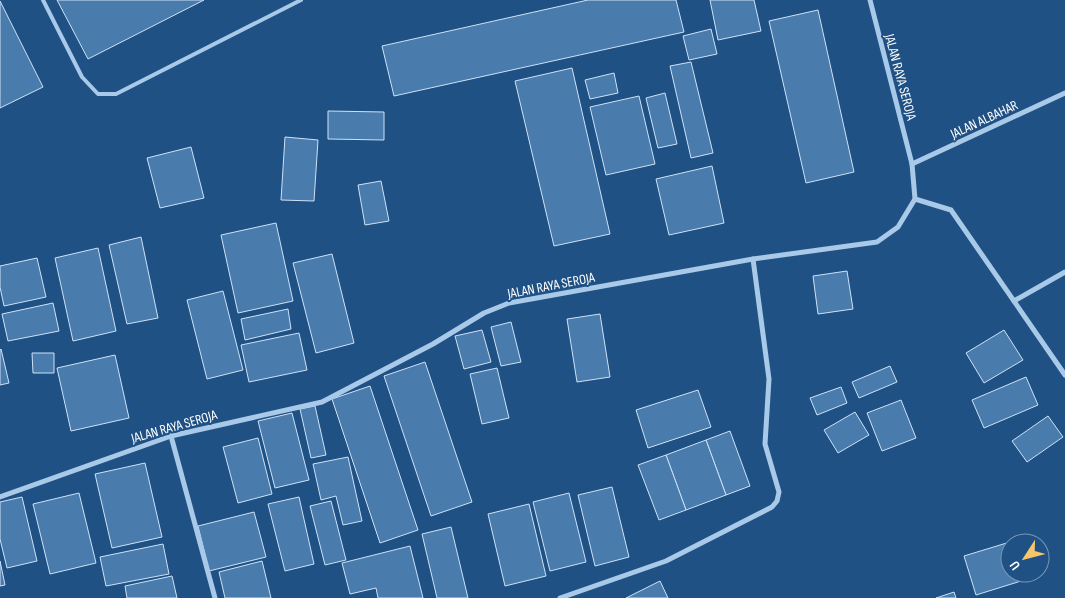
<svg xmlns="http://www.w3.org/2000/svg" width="1065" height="598" viewBox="0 0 1065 598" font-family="'Sofia Sans Condensed',sans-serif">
  <rect width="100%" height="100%" fill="#205185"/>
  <g fill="#497bad" stroke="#cde2f7">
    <polygon points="57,0 204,0 88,59"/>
    <polygon points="588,0 676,0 684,32 394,96 382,46"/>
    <polygon points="710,0 754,0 761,31 718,40"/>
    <polygon points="0,1 43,87 0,108"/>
    <polygon points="818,10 854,172 806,183 769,21"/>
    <polygon points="711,29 717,54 689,60 683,36"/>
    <polygon points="691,62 713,153 691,158 670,66"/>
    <polygon points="572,68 610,234 554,246 515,81"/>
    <polygon points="614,73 618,93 590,99 585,80"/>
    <polygon points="665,93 677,144 658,148 646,98"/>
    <polygon points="639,96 655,164 606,175 590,107"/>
    <polygon points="328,111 384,112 384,140 328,139"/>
    <polygon points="285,137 318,140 314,201 281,200"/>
    <polygon points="191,147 204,198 160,208 147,158"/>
    <polygon points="712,166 724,223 669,235 656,179"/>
    <polygon points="381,181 389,221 365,225 358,185"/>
    <polygon points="276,223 293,301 238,313 221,235"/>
    <polygon points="141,237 158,318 127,324 109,245"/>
    <polygon points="98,248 116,331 73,341 55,258"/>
    <polygon points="332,254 354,343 316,353 293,263"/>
    <polygon points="37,258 46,297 4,306 0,287 0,266"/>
    <polygon points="847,271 853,309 818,314 813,276"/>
    <polygon points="223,291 243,370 207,379 187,300"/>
    <polygon points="53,303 59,331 8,341 2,314"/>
    <polygon points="288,309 291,329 245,340 241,319"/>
    <polygon points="600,314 610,377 577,382 567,319"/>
    <polygon points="511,322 521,362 501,366 491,327"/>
    <polygon points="482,330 491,362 464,369 455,336"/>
    <polygon points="1004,330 1023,360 984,383 966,353"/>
    <polygon points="299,333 307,370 249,382 241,345"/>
    <polygon points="1,349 9,383 0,385 0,350"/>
    <polygon points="32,353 54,353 54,373 33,373"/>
    <polygon points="115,355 129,418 71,431 57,368"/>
    <polygon points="425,362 472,502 431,516 384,376"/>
    <polygon points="890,366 897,382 859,398 852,382"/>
    <polygon points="497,368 509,418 482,424 470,374"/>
    <polygon points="1026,377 1038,405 984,428 972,400"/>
    <polygon points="370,386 418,530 380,543 332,399"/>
    <polygon points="841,387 847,403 817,415 810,398"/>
    <polygon points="698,390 711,427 648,448 636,410"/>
    <polygon points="901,400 916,438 882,451 867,413"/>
    <polygon points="315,406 326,455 311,458 300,409"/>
    <polygon points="855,412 869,435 838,453 824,430"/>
    <polygon points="292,413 309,480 275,488 258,421"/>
    <polygon points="1048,416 1063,437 1027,462 1012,441"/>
    <polygon points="730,431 750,486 726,495 706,440"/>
    <polygon points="258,438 272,494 238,503 223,447"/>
    <polygon points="706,440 726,495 686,510 666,455"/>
    <polygon points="666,455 686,510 659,520 638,465"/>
    <polygon points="348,457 362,521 343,525 336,496 321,500 313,464"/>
    <polygon points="145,463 162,537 112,548 95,474"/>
    <polygon points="612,487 629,557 595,566 578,495"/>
    <polygon points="79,493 96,563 50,574 33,504"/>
    <polygon points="569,493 586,562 550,571 533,502"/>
    <polygon points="22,497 37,561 7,568 0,539 0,502"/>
    <polygon points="299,497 314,564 285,571 268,504"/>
    <polygon points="331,501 346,560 325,565 310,506"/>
    <polygon points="529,504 546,576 505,586 488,514"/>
    <polygon points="254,512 266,557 209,571 198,526"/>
    <polygon points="451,527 468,598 437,598 422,534"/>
    <polygon points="1023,538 1024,543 1010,543 1010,573 1033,573 1034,577 976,595 964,556"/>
    <polygon points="163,544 169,574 106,586 100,557"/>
    <polygon points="410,546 423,598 378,598 376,588 350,594 342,563"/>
    <polygon points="0,561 5,585 0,586"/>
    <polygon points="262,561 271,598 225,598 219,572"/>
    <polygon points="172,576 177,598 127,598 125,586"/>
    <polygon points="660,581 668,598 626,598"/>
    <polygon points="954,592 956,598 936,598"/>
  </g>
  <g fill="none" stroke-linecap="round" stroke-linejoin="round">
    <polyline stroke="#a9c9e9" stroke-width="4" points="43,0 82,77 98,94 116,94 301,0"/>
    <g stroke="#a9c9e9" stroke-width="5">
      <polyline points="912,164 1065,93"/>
      <polyline points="915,199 951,210 1065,375"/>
      <polyline points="1014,301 1065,272"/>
      <polyline points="171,436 215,598"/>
      <polyline points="0,497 171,436 322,402 433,344 484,313 509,303 753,259 877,242 898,227 915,199 912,164 870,0"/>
      <polyline points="560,598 666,561 772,507 777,501 779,492 765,444 769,379 753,259"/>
    </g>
  </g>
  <g text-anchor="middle" stroke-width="4" stroke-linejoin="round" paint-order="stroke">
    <g font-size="14" fill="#fff" stroke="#205185">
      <text transform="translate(901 77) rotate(75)" y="5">JALAN RAYA SEROJA</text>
      <text transform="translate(984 119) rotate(-25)" y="5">JALAN ALBAHAR</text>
      <text transform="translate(551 285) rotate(-11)" y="5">JALAN RAYA SEROJA</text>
      <text transform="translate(174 426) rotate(-16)" y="5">JALAN RAYA SEROJA</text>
    </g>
  </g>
  <g transform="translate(1025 558) rotate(234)"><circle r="24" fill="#205185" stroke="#7997b6"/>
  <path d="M0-4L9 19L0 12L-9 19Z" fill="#f6c76a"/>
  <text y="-8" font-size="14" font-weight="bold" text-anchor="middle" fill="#ffffff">U</text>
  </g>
</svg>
